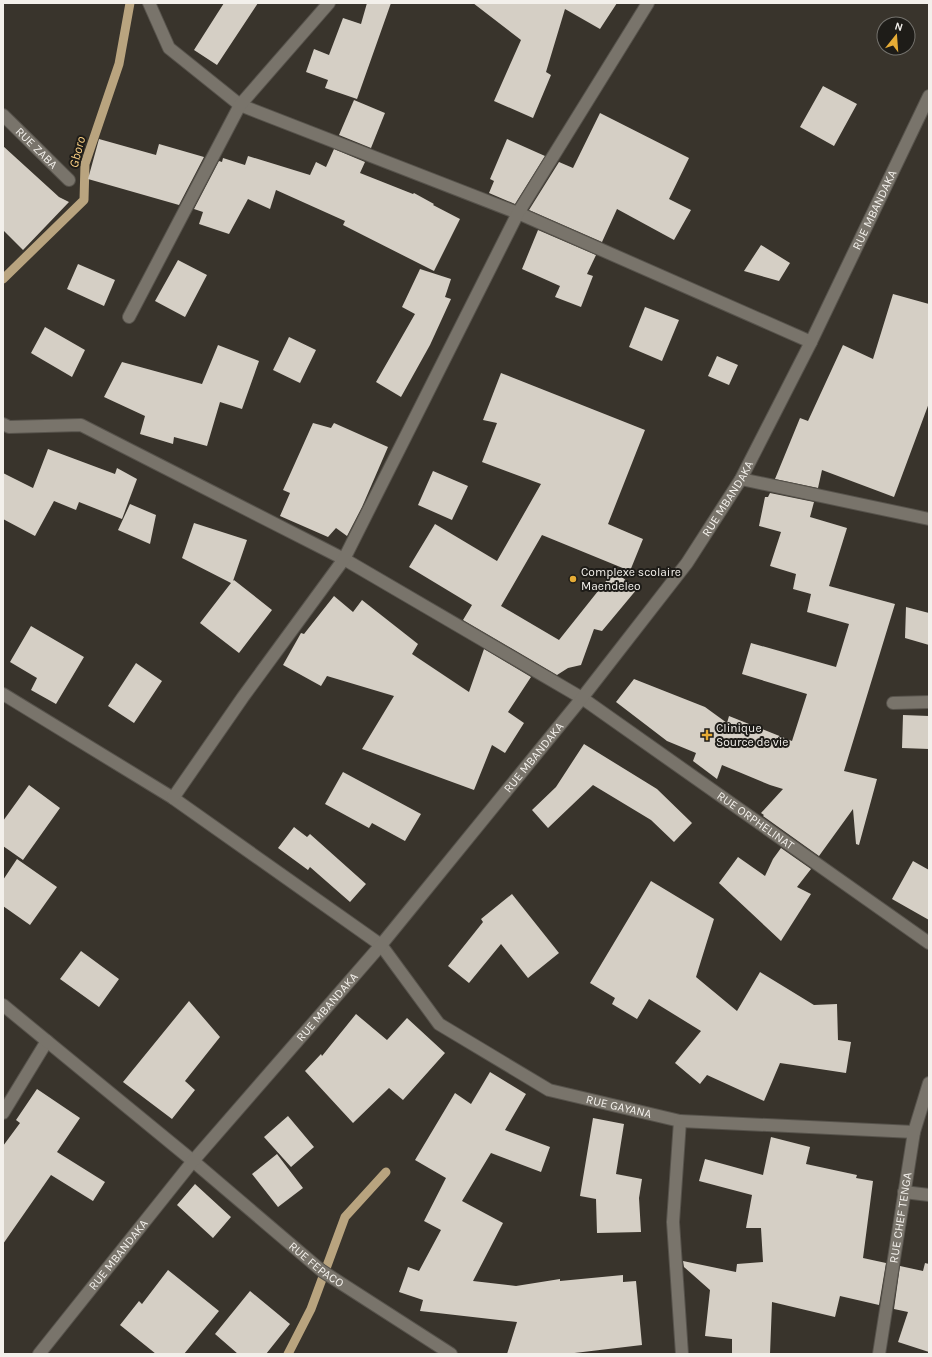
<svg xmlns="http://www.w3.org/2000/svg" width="932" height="1357" viewBox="0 0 932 1357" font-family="Karla,sans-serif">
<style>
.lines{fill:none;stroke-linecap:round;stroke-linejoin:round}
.stream{stroke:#b9a47f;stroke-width:9}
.building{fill:#d5cfc5}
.lane-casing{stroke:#57534c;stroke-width:14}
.street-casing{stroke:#57534c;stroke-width:14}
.secondary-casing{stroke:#57534c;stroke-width:14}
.lane{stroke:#79746b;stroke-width:12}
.street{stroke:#79746b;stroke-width:12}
.secondary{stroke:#79746b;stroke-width:12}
.poi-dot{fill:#e6ac36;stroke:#1e1c18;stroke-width:1.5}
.labels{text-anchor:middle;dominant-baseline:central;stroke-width:4;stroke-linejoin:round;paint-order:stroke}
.street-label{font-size:12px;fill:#f3f0eb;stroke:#1e1c18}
.poi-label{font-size:12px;fill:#f3f0eb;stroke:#1e1c18;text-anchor:start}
.water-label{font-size:13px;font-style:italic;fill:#facf83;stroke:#1e1c18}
</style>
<rect width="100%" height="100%" fill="#39342c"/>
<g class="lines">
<path class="stream" d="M 3,279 L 84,200 L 85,164 L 119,64 L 130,3
M 288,1354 L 311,1309 L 345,1217 L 386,1172"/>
</g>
<path class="building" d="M 224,3 L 258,3 L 217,65 L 194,50 Z
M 367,3 L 391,3 L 357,99 L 325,88 L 328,80 L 306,72 L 314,49 L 329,55 L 343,18 L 361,24 Z
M 473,3 L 617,3 L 600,29 L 565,9 L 546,72 L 551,75 L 533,118 L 494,101 L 521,40 Z
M 823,86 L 857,104 L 834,146 L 800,127 Z
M 354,100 L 385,113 L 371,148 L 339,135 Z
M 600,113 L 689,158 L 669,199 L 691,210 L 674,240 L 617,209 L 602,242 L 529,210 L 559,162 L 573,168 Z
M 99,139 L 156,155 L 159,144 L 204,157 L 179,205 L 88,179 Z
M 507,139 L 545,156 L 515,204 L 489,193 L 494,181 L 490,179 Z
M 3,146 L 59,197 L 69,202 L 23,250 L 3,230 Z
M 334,149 L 365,162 L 360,173 L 413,194 L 414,193 L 434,204 L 433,205 L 460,219 L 434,271 L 343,225 L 345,221 L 276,190 L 270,209 L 248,199 L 229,234 L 199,224 L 203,212 L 194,209 L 219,161 L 222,162 L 223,158 L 245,165 L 248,156 L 310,175 L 316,162 L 326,167 Z
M 538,230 L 596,255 L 587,274 L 593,276 L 581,307 L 555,297 L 560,286 L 522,269 Z
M 761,245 L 790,263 L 779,281 L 744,271 Z
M 178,260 L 207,275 L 185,317 L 155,301 Z
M 78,264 L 115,280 L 104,306 L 67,289 Z
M 420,269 L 451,279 L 445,297 L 451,299 L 430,345 L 401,397 L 376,382 L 415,314 L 402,307 Z
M 893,294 L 929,304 L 929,403 L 894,497 L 822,470 L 818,488 L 775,479 L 800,418 L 808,421 L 843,345 L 873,359 Z
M 645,307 L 679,320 L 662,361 L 629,347 Z
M 45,327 L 85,350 L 72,377 L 31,353 Z
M 289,337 L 316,350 L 300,383 L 273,370 Z
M 218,345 L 259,361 L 242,409 L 220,402 L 207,446 L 174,437 L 173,444 L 140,434 L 145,416 L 104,397 L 122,362 L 202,384 Z
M 717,356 L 738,365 L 729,385 L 708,376 Z
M 501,373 L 645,430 L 608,524 L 643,539 L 630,571 L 542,535 L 501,606 L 559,640 L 614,571 L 637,589 L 602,631 L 594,629 L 581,665 L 568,668 L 557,675 L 463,620 L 472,605 L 409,567 L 435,524 L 497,561 L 541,484 L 482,462 L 497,423 L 483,420 Z
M 313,423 L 331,428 L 334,423 L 388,447 L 362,507 L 347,536 L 336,528 L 328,537 L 280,516 L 290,493 L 283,490 Z
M 48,449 L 115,474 L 117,468 L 137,479 L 122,519 L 79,502 L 76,510 L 54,501 L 35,536 L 3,519 L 3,473 L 33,488 Z
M 433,471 L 468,486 L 452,520 L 418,505 Z
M 770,493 L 814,502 L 810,517 L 847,528 L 829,586 L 895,604 L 844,771 L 877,779 L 859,845 L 856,844 L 853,809 L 819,856 L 763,816 L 764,815 L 761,813 L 783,789 L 770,785 L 722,765 L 717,779 L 693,761 L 696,753 L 667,741 L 616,702 L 634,679 L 705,707 L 727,723 L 729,716 L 792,741 L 807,694 L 742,674 L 751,643 L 836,667 L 849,624 L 807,612 L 811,594 L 793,589 L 796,574 L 770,566 L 781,532 L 759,526 L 765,497 L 768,497 Z
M 130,504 L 156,515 L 150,544 L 118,530 Z
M 194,523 L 247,540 L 233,581 L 234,580 L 272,610 L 239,653 L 200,623 L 231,583 L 182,558 Z
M 334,596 L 353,612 L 362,600 L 418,644 L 412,654 L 469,692 L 484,649 L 531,677 L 508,712 L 524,723 L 505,753 L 492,745 L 474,790 L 362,749 L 394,696 L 327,676 L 321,686 L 283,665 L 301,633 L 304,634 Z
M 906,607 L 929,613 L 929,645 L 905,638 Z
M 31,626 L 84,657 L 56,704 L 31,690 L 37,678 L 10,662 Z
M 136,663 L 162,681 L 134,723 L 108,706 Z
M 903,715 L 929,716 L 929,749 L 902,748 Z
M 584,744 L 657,789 L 692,823 L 674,842 L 651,820 L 593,785 L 548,828 L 532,810 L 556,787 Z
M 343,772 L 421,814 L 405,841 L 372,823 L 369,828 L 325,804 Z
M 29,785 L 60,808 L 23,860 L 3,846 L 3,821 Z
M 294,827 L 307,837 L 310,834 L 366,884 L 350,902 L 310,867 L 308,870 L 278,848 Z
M 781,848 L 811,869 L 797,887 L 811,894 L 781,941 L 719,883 L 738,857 L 765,876 L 773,859 Z
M 17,859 L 57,887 L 30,925 L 3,906 L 3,880 Z
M 913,861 L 929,870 L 929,920 L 892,899 Z
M 651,881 L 714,919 L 696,977 L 737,1011 L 760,972 L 814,1005 L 837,1004 L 838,1040 L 851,1042 L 846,1073 L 780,1063 L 764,1101 L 707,1075 L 700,1084 L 675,1063 L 701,1031 L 649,999 L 637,1019 L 612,1004 L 615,998 L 590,983 Z
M 512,894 L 559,953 L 528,978 L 501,944 L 469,983 L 448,966 L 483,922 L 481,919 Z
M 81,951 L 119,979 L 99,1007 L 60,979 Z
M 189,1001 L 220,1037 L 185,1081 L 195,1090 L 172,1119 L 123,1082 Z
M 356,1014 L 387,1040 L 407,1018 L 445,1053 L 403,1100 L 389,1088 L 353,1123 L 305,1071 L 321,1054 L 322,1056 Z
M 490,1072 L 526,1094 L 505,1130 L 550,1147 L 541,1172 L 491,1153 L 462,1201 L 503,1223 L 473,1281 L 516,1286 L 560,1279 L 560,1281 L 623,1275 L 623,1282 L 636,1281 L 642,1345 L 566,1354 L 507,1354 L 517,1322 L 420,1311 L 423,1300 L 399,1292 L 408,1267 L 419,1271 L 441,1230 L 424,1221 L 446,1178 L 415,1160 L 455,1093 L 471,1104 Z
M 37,1089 L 80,1118 L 57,1152 L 105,1182 L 93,1201 L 51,1175 L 3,1244 L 3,1146 L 20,1123 L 16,1120 Z
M 288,1116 L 314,1147 L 291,1167 L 264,1137 Z
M 593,1118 L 624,1124 L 616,1174 L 642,1179 L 639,1198 L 641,1232 L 597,1233 L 596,1199 L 580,1196 Z
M 771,1137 L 810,1147 L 806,1164 L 857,1175 L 856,1178 L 873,1181 L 863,1258 L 886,1263 L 879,1305 L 840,1296 L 835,1317 L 772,1302 L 770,1354 L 732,1354 L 732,1339 L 705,1336 L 710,1290 L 684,1267 L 683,1261 L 736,1272 L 737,1264 L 763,1262 L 761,1228 L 746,1228 L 752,1195 L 699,1181 L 705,1159 L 763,1175 Z
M 277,1154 L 303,1188 L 278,1207 L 252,1174 Z
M 195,1184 L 231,1217 L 213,1238 L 177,1205 Z
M 925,1263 L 929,1264 L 929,1352 L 898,1342 L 908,1312 L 894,1309 L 900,1266 L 923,1271 Z
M 168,1270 L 219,1311 L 184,1354 L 156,1354 L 120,1325 L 139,1301 L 142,1304 Z
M 250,1291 L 290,1324 L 266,1354 L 238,1354 L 215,1334 Z"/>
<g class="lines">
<g class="lane-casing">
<path id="lane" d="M 893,703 L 929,702
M 3,1113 L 47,1041
M 904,1192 L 929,1195"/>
</g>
<g class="street-casing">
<g id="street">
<path d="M 149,3 L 169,48 L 240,105 L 518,213 L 811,342"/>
<path id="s1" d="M 3,115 L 69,180"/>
<path d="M 129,317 L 240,105 L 329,3"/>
<path id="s2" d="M 3,424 L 9,427 L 81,425 L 344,559 L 582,698 L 929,943"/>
<path d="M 741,479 L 929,519"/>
<path id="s3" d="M 3,694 L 173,798 L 381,945 L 439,1024 L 549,1090 L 680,1121 L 673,1222 L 682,1354"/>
<path d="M 173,798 L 243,697 L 344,559 L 518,213 L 648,3"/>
<path id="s4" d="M 3,1005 L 193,1161 L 322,1271 L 451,1354"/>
<path d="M 680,1121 L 914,1132"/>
<path id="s5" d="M 879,1354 L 914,1132 L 929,1083"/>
</g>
</g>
<g class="secondary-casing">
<g id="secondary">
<path id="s6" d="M 39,1354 L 193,1161 L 381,945 L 582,698 L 687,563 L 741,479 L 811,342 L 929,96"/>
</g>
</g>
<use href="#lane" class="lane"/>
<use href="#street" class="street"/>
<use href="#secondary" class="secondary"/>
</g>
<g class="poi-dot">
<circle cx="573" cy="579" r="4"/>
<path d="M705 729h4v4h4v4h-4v4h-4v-4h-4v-4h4z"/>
</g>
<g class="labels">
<g class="street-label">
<text stroke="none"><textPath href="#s1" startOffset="47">RUE ZABA</textPath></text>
<text stroke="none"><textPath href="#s6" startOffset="1423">RUE MBANDAKA</textPath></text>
<text stroke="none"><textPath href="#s6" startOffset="1099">RUE MBANDAKA</textPath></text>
<text stroke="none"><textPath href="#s6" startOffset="775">RUE MBANDAKA</textPath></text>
<text stroke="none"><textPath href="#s2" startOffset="862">RUE ORPHELINAT</textPath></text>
<text stroke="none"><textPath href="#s6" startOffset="451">RUE MBANDAKA</textPath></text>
<text stroke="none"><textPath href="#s3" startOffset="752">RUE GAYANA</textPath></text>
<text stroke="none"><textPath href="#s5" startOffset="138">RUE CHEF TENGA</textPath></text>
<text stroke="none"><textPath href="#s6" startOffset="127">RUE MBANDAKA</textPath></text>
<text stroke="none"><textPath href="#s4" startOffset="407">RUE FEPACO</textPath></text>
</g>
<g class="poi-label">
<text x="581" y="572">Complexe scolaire<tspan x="581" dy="14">Maendeleo</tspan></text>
<text x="716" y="728">Clinique<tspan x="716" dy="14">Source de vie</tspan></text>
</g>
<g class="water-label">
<text transform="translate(77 152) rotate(-76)">Gboro</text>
</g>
</g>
<rect width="932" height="1357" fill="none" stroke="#f3f0eb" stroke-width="8"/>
<g transform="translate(896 36) rotate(17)"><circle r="19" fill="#1e1c18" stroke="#73716c"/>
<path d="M0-3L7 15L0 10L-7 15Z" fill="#e6ac36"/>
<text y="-6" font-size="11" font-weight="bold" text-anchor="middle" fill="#f3f0eb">N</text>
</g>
</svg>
